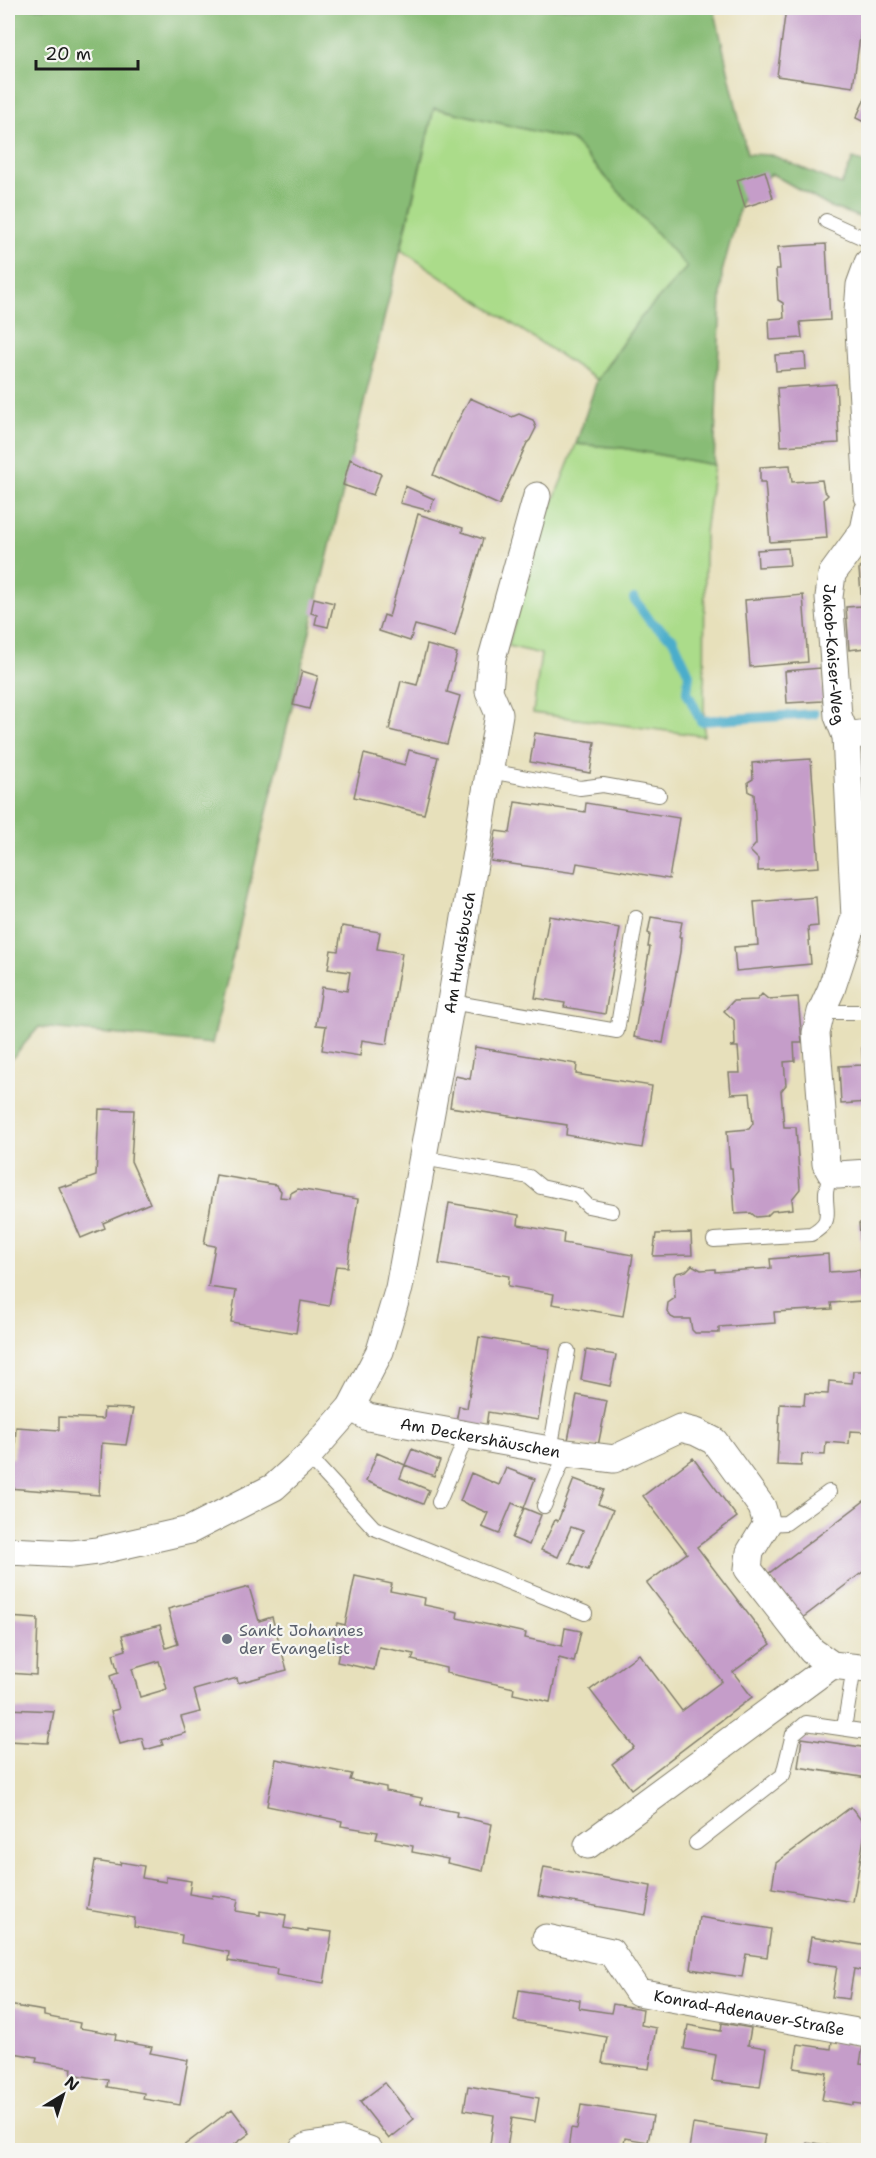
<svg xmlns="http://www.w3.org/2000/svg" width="876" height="2158" viewBox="0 0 876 2158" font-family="'Shantell Sans',sans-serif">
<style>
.green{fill:#abdc8a;stroke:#647c53;stroke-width:1.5}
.forest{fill:#88bc76;stroke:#526c49;stroke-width:1.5}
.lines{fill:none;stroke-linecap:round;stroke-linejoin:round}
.stream{stroke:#4cadcb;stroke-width:10}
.building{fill:#c59dc9;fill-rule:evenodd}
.lane-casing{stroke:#827e6c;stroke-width:16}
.street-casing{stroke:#827e6c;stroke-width:29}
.lane{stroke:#fff;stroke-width:14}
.street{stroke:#fff;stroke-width:27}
.worship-dot{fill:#6b7280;stroke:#f6f6f2;stroke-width:2}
.labels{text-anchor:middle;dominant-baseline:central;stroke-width:4.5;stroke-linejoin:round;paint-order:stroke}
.street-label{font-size:16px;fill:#1c1c1c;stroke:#f6f6f2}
.worship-label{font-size:16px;fill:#5b616d;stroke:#f6f6f2;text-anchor:start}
</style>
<rect width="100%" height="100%" fill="#f6f6f2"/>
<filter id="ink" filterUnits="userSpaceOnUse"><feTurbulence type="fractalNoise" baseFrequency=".0167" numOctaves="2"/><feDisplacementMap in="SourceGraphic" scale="12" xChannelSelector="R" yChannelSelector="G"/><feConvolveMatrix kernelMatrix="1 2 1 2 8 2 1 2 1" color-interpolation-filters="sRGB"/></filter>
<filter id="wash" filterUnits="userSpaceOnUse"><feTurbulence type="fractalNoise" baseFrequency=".008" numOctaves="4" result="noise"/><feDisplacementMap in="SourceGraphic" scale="24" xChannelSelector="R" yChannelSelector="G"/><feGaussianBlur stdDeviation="1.35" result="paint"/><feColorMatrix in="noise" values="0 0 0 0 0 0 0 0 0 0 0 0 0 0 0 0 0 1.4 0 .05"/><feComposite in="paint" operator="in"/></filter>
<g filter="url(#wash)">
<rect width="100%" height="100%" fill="#e7e0bb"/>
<path class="green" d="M 434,108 L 572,140 L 688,267 L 637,322 L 597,380 L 401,250 Z
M 576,444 L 623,448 L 714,465 L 705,533 L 704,736 L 533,713 L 541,654 L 508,646 L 540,534 Z"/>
<path class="forest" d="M 8,8 L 714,8 L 747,154 L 772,155 L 841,185 L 853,159 L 868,164 L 868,220 L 830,207 L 772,174 L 744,192 L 722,272 L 714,465 L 623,448 L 576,444 L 597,380 L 637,322 L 687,267 L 572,140 L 434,108 L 212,1044 L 39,1027 L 8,1063 Z"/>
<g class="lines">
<path class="stream" d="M 634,599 L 650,621 L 673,639 L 689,674 L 687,692 L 701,721 L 814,714"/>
</g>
<g id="blocks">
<path class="building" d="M 786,8 L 864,8 L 853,87 L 777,76 Z
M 868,92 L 868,124 L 856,118 Z
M 765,171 L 773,198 L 745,207 L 737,180 Z
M 826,244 L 830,320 L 800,322 L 802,338 L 770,340 L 769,319 L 784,318 L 783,303 L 778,300 L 776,269 L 780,269 L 778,247 Z
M 805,353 L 806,369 L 776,371 L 775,355 Z
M 836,384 L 839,443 L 781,446 L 777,388 Z
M 470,398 L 512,417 L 519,414 L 533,420 L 536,428 L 530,440 L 527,443 L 499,505 L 433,475 L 453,430 Z
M 350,459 L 381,474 L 373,495 L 343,485 Z
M 790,465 L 792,482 L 822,480 L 824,491 L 828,495 L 824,499 L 827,538 L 770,542 L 765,482 L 760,482 L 760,467 Z
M 405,486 L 434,499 L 430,511 L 400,503 Z
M 418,514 L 463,528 L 462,532 L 483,539 L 455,636 L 415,625 L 410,641 L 379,631 L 384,615 L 389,617 Z
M 788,548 L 790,565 L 758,567 L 757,550 Z
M 865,565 L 868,565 L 868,621 L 863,622 L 865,648 L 849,650 L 846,607 L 862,606 L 859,569 Z
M 803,595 L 808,662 L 750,667 L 745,600 Z
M 314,598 L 334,603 L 328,627 L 315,624 L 317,615 L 311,613 Z
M 427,645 L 457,653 L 447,692 L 460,696 L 447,744 L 389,730 L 401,681 L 417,685 Z
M 821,668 L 823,701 L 787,703 L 785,671 Z
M 302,671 L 318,676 L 309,709 L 293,705 Z
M 535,733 L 595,742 L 590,773 L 530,762 Z
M 409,750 L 438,757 L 424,814 L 354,797 L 364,754 L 405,765 Z
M 811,759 L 819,867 L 758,871 L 758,859 L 750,851 L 756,844 L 754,794 L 749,792 L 748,782 L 753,779 L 752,763 Z
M 515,802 L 585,812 L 586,803 L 679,818 L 669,879 L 577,863 L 575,873 L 491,861 L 496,831 L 510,833 Z
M 816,897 L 818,926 L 808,927 L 811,964 L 736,971 L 734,947 L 758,945 L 754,902 Z
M 549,916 L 620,928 L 605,1014 L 564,1007 L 565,1003 L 535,998 Z
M 651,917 L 682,922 L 679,937 L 681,937 L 680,952 L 663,1043 L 634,1037 L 650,947 L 648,947 L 650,934 L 648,933 Z
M 342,926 L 380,932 L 377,949 L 402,953 L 387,1044 L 362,1040 L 360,1056 L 322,1050 L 326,1026 L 316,1025 L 322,987 L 347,991 L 350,972 L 328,969 L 331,950 L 338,951 Z
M 762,994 L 768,999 L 798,997 L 802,1043 L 794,1043 L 795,1061 L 784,1062 L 786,1085 L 781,1091 L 784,1127 L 796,1127 L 800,1189 L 792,1199 L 793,1209 L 772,1211 L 767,1216 L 756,1217 L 751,1213 L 735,1214 L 732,1168 L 730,1168 L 727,1131 L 749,1129 L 753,1123 L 750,1093 L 731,1094 L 729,1073 L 740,1073 L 738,1047 L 731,1047 L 735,1045 L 734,1020 L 724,1011 L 733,1001 L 757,1000 Z
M 868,1041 L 868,1102 L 841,1104 L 839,1066 L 863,1065 L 862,1048 Z
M 475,1047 L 577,1064 L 576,1074 L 652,1086 L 642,1148 L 566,1135 L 567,1125 L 450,1107 L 455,1076 L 470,1079 Z
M 99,1109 L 134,1110 L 131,1161 L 150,1203 L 103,1223 L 105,1228 L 81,1238 L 59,1187 L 65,1185 L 66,1187 L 96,1176 Z
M 216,1175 L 276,1185 L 281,1191 L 280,1197 L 290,1198 L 291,1193 L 298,1189 L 358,1199 L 347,1267 L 336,1266 L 329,1306 L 301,1301 L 296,1333 L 231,1322 L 236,1291 L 208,1287 L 215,1246 L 204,1244 Z
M 449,1203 L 519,1215 L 518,1225 L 564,1233 L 563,1243 L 633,1255 L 623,1316 L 552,1304 L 554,1294 L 508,1286 L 509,1276 L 439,1264 Z
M 859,1223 L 868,1223 L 868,1266 L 863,1266 Z
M 691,1233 L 692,1255 L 653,1256 L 656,1234 Z
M 828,1254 L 829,1272 L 860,1270 L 862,1301 L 831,1303 L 832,1309 L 774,1312 L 775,1323 L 719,1327 L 719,1333 L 695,1333 L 692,1330 L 690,1319 L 675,1319 L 671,1317 L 667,1311 L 668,1303 L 675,1298 L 674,1276 L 676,1273 L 686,1271 L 692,1265 L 701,1270 L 715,1269 L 715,1272 L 771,1268 L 770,1259 Z
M 479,1337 L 550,1349 L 538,1420 L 488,1412 L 486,1427 L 456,1422 L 459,1406 L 467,1408 Z
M 586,1350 L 616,1355 L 610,1386 L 581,1380 Z
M 853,1371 L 868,1371 L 868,1432 L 850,1431 L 849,1444 L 826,1442 L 825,1455 L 802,1454 L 801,1466 L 777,1465 L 780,1404 L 804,1405 L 805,1393 L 828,1394 L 829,1381 L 852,1383 Z
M 577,1395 L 607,1401 L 598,1446 L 568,1440 Z
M 104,1408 L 133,1409 L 126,1445 L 102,1443 L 99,1495 L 8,1488 L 8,1458 L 14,1458 L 16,1427 L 59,1430 L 59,1417 L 103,1419 Z
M 412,1449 L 440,1461 L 434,1476 L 405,1465 Z
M 377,1453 L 405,1465 L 400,1478 L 429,1490 L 423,1504 L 366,1481 Z
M 693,1458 L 737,1517 L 697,1547 L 771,1644 L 733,1672 L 752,1697 L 631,1789 L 612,1764 L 634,1747 L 590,1690 L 639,1654 L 682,1711 L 722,1681 L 647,1583 L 687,1553 L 643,1496 Z
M 506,1468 L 535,1479 L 524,1508 L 541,1515 L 529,1545 L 512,1538 L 524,1508 L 512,1503 L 499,1534 L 482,1527 L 488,1513 L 460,1501 L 471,1473 L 499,1485 Z
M 574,1479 L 604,1490 L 598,1504 L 613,1510 L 588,1570 L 570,1563 L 583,1531 L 571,1527 L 558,1557 L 541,1550 L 555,1520 L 558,1521 Z
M 868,1498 L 868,1568 L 801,1619 L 768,1574 Z
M 355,1576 L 392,1584 L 390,1591 L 425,1598 L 424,1605 L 458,1612 L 457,1618 L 526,1633 L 525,1638 L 562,1646 L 565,1628 L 581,1631 L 574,1662 L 559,1658 L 550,1702 L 513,1694 L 514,1688 L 446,1673 L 446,1668 L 412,1660 L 414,1654 L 379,1647 L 374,1670 L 337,1662 L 339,1652 L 331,1651 L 337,1623 L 345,1625 Z
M 249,1587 L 259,1621 L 272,1617 L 287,1670 L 238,1683 L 237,1678 L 194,1690 L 200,1712 L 181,1717 L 186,1733 L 161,1740 L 163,1745 L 145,1750 L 142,1738 L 120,1744 L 111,1711 L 119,1709 L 110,1676 L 118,1673 L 113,1654 L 126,1650 L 122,1635 L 160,1625 L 166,1648 L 178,1644 L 168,1609 ZM 159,1661 L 167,1689 L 140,1697 L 132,1669 Z
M 8,1617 L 38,1619 L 36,1675 L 8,1673 Z
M 8,1709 L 54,1711 L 48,1743 L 8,1741 Z
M 802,1738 L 868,1748 L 868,1778 L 798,1767 Z
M 276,1759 L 352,1774 L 350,1780 L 386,1787 L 386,1791 L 422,1798 L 421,1805 L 457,1812 L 456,1816 L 492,1824 L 483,1871 L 447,1863 L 448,1859 L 412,1852 L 413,1846 L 376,1839 L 378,1832 L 341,1826 L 342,1821 L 267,1806 Z
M 851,1807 L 861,1820 L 867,1821 L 853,1902 L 772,1888 L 776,1863 Z
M 95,1861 L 120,1865 L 121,1862 L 144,1866 L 142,1878 L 166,1882 L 166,1877 L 191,1881 L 189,1894 L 212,1898 L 213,1895 L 238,1899 L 236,1911 L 260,1915 L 260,1911 L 286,1915 L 284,1928 L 308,1932 L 308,1929 L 332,1932 L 324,1983 L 276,1975 L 277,1969 L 228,1961 L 229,1952 L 181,1943 L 182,1935 L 134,1927 L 135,1918 L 87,1910 Z
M 544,1867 L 651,1886 L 646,1915 L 538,1896 Z
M 699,1917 L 771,1929 L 767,1957 L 746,1954 L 742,1977 L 691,1969 Z
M 811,1937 L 868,1946 L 868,1972 L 854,1969 L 849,1999 L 832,1997 L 837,1966 L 807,1962 Z
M 519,1990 L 580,2000 L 579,2008 L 611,2013 L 613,2004 L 643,2009 L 641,2025 L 656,2028 L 649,2069 L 602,2063 L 607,2037 L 514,2021 Z
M 8,2005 L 44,2011 L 44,2016 L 80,2023 L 79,2028 L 116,2034 L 115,2040 L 152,2047 L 150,2053 L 188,2060 L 180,2105 L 143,2099 L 144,2093 L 107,2087 L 108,2080 L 71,2074 L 72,2068 L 36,2062 L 37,2057 L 8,2052 Z
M 722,2023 L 751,2028 L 748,2045 L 766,2048 L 760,2087 L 712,2081 L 716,2055 L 684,2049 L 688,2025 L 721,2031 Z
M 832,2041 L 863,2046 L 860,2064 L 868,2065 L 868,2105 L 853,2103 L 853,2105 L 822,2100 L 827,2073 L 794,2068 L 798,2044 L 831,2049 Z
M 385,2083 L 414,2119 L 389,2139 L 360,2102 Z
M 468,2086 L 539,2098 L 535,2122 L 512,2118 L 507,2148 L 490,2145 L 494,2115 L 464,2110 Z
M 581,2105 L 653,2116 L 648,2142 L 625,2138 L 623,2150 L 568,2150 L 571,2128 L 577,2129 Z
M 232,2109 L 250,2133 L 227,2150 L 178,2150 Z
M 693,2124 L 765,2135 L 762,2150 L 689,2149 Z
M 807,2142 L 849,2149 L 849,2150 L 805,2150 Z"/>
</g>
</g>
<g filter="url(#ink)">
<use href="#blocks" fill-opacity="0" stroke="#827e6c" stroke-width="1.5"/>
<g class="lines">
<g class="lane-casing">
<path id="lane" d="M 826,221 L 868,240
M 490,771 L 580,788 L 603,785 L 659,795
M 451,1002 L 617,1031 L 636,918
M 821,1012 L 868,1012
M 423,1158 L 529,1177 L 541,1187 L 577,1195 L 588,1206 L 612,1211
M 714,1240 L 811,1234 C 834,1221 825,1214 826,1192 C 827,1186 829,1179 831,1173
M 550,1450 L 568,1351
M 308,1456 L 374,1528 L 585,1613
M 439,1502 L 467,1435
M 544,1506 L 566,1453
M 767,1524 L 786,1523 L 829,1492
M 844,1728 L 854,1668
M 696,1843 L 783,1775 L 793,1734 L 806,1723 L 868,1732"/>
</g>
<g class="street-casing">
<g id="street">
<path d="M 868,263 L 860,285 L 858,311 L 868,496"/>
<path id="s1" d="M 868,511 L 864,530 L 832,574 L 829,597 L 838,716 L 846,736 L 868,733"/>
<path d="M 846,736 L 855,917 L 831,990 L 821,1012 L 816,1033 L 826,1164 L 831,1173 L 838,1175 L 868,1173"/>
<path id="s2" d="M 351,1407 L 368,1417 L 566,1453 L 614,1459 L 680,1428 L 696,1432 L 714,1441 L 762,1507 L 767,1524 L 750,1552 L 748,1569 L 812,1651 L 832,1665 L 868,1669"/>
<path id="s3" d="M 8,1551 L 73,1554 L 97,1551 L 190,1530 L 274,1487 L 308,1456 L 351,1407 L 380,1351 L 399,1288 L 451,1002 L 499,714 L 489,691 L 492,658 L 537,496"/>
<path d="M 588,1845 L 832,1665"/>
<path id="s4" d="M 546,1938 L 611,1952 L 638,1992 L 868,2034"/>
<path d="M 302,2150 L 309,2146 L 343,2141 L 369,2150"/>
</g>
</g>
<use href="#lane" class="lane"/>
<use href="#street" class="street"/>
</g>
</g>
<circle class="worship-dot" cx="227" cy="1639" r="6"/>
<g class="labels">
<g class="street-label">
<text stroke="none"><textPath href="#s1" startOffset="154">Jakob-Kaiser-Weg</textPath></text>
<text stroke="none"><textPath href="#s3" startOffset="860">Am Hundsbusch</textPath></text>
<text stroke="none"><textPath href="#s2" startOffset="134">Am Deckershäuschen</textPath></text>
<text stroke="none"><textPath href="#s4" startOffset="228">Konrad-Adenauer-Straße</textPath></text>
</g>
<g class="worship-label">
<text x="239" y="1630">Sankt Johannes<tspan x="239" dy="18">der Evangelist</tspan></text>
</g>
</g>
<rect width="876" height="2158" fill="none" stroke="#f6f6f2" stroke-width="30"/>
<g transform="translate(63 2095) rotate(38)" stroke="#f6f6f2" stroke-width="4.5" paint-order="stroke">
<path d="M0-4.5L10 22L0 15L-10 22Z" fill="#1c1c1c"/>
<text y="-9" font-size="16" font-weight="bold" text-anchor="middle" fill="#1c1c1c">N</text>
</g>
<path d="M36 60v9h102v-9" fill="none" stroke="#1c1c1c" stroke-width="3"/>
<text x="45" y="60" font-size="18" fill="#1c1c1c" stroke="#f6f6f2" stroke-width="4.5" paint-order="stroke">20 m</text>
</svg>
